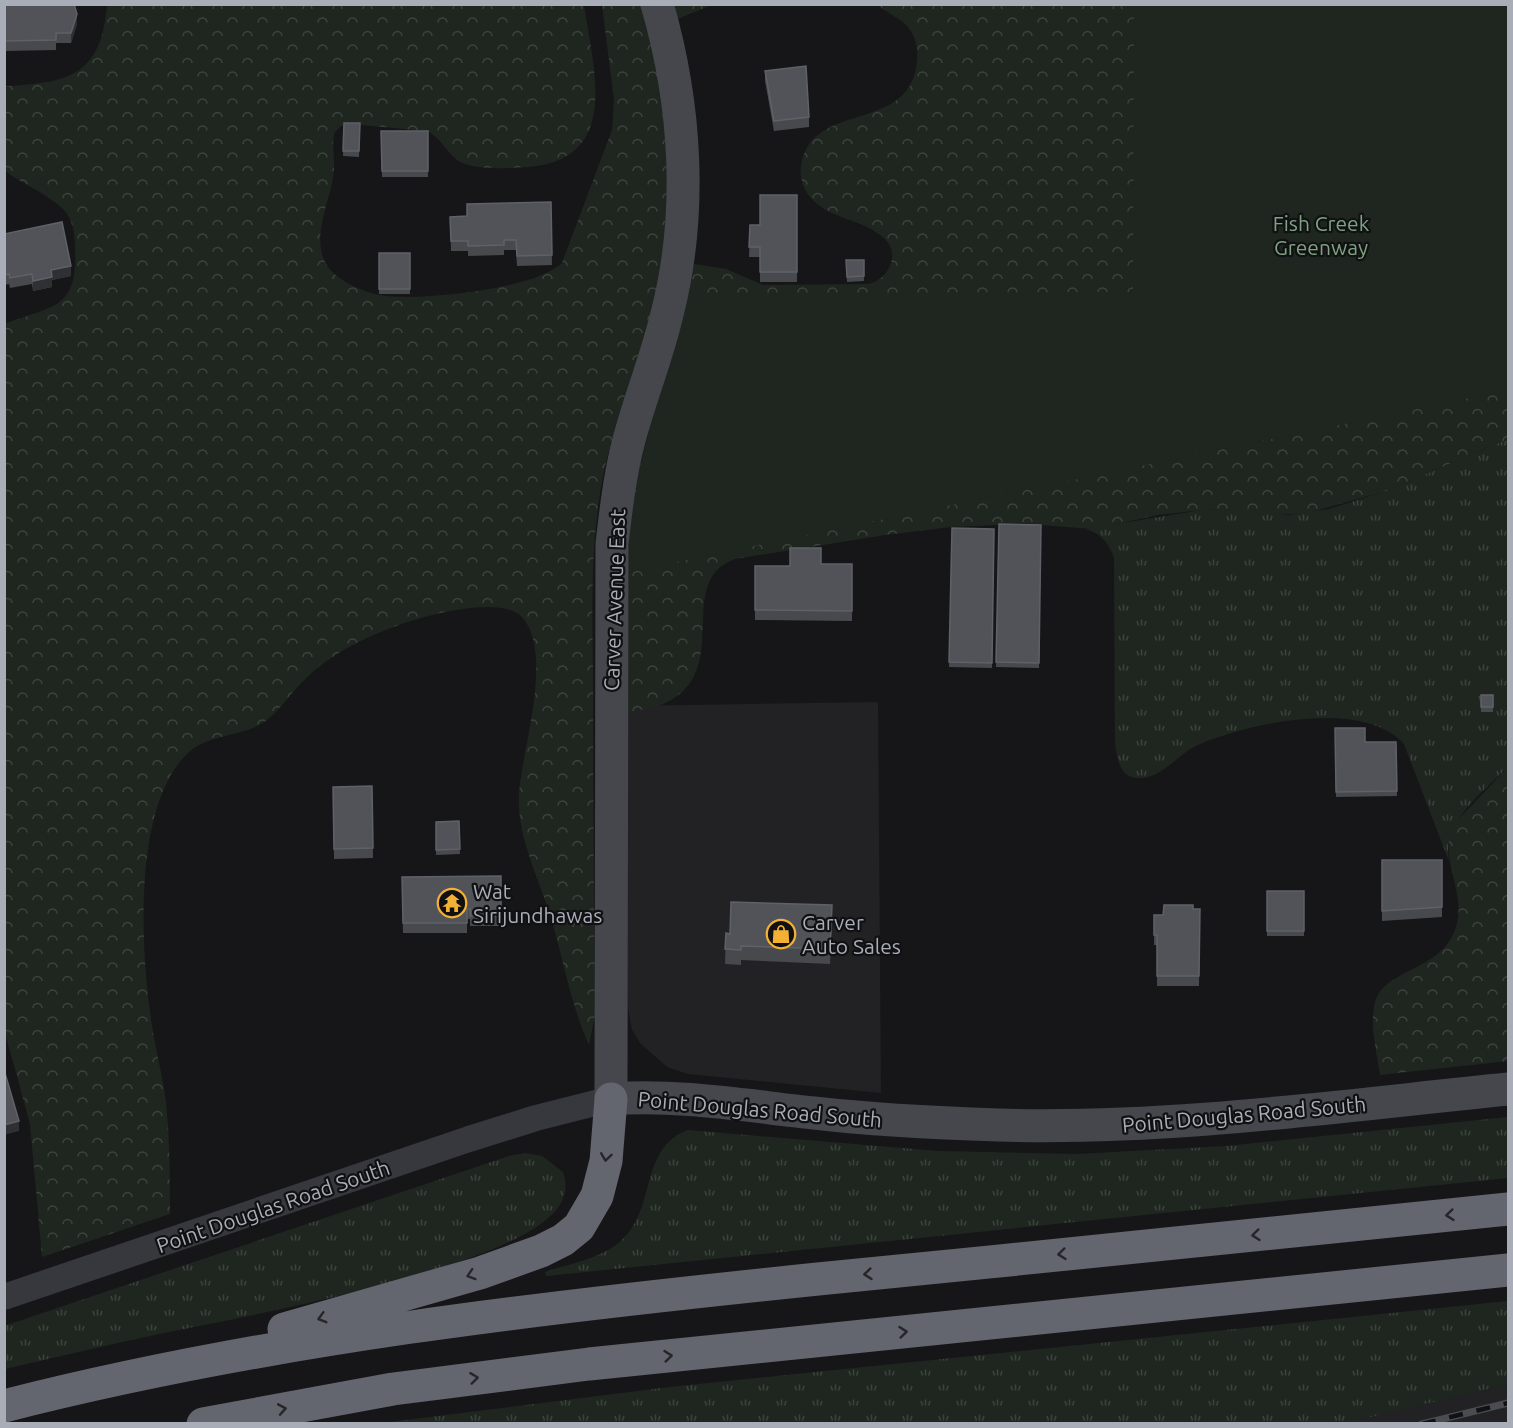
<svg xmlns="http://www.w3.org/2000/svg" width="1513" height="1428" viewBox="0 0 1513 1428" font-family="Ubuntu,sans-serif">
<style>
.built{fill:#222225}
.grass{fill:url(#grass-tufts)}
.forest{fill:url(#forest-crowns)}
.park{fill:#1e261f}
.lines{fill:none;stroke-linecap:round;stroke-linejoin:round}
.street{stroke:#37383d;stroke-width:26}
.secondary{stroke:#45474d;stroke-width:33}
.highway{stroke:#63666e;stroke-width:33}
.rail-casing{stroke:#4a4c52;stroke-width:7}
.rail{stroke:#111113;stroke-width:4.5;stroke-dasharray:14;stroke-linecap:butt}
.wall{fill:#47494d}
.shaded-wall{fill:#2f3033}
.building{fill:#525359;stroke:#5f6168;stroke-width:1.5}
.oneway{stroke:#26262a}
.labels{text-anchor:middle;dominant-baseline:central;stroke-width:4.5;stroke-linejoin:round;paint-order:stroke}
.park-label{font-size:21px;fill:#7fa381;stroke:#111113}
.street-label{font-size:21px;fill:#a8adb8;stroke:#111113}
.poi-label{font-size:21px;fill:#a8adb8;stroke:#111113;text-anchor:start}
</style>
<defs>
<pattern id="grass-tufts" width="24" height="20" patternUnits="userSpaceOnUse" patternTransform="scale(1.5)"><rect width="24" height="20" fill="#1e261f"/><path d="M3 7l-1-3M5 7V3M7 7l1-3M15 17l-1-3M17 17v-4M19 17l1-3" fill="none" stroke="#3c433d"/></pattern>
<pattern id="forest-crowns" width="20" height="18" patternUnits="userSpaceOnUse" patternTransform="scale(1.5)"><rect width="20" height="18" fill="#1e261f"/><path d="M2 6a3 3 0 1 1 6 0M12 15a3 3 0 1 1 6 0" fill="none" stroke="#3c433d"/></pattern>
</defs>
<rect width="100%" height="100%" fill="#161618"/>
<path class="built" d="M 878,702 L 881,1093 L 688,1074 L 667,1067 L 640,1043 L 632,1030 L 628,1008 L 627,706 Z
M 1508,1384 L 1508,1423 L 1342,1423 Z"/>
<path class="grass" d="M 1508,439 L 1508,767 C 1484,791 1438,825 1450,864 L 1404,744 C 1363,698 1250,723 1200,744 C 1179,752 1162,780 1137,778 C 1119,777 1117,757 1115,743 L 1114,558 C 1109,543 1101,533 1085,529 L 1202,510 L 1226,509 L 1289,515 L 1329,509 L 1386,491 Z
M 1508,1117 L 1508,1178 L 546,1276 L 545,1272 C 569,1264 603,1258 622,1240 C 657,1207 639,1148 688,1130 L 938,1151 L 1077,1154 L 1226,1146 Z
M 525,1153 L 542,1156 L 563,1172 C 567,1182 566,1193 561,1203 C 527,1267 240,1317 164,1333 C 111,1344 58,1357 5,1369 L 4,1326 L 509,1156 Z
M 1508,1301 L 1508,1384 L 1342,1424 L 382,1423 L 670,1387 Z"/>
<path class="forest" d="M 107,4 L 584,5 C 593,68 622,159 529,167 C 510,168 483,170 465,164 C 448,158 443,138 427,131 L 350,124 L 341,126 L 335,132 C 331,143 335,156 334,168 C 333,198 308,238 328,267 C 337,280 365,293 380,295 C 417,302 536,289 562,263 L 612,130 L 614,100 L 602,5 L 641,5 C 674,112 677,236 642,344 C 624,402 603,455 597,517 C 590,574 593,633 593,691 C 593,799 594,907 595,1015 L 589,1045 C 571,1005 564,963 552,921 C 540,880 517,839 519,795 C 521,751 555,654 522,617 C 501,594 422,616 396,626 C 365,637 331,654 307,677 C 292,691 282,708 267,720 C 241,739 207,732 185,756 C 132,811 141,955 152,1026 C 156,1052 163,1077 166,1103 C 170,1140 170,1177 170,1214 L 42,1257 L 30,1124 L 4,1029 L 4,324 C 54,305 78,310 75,247 C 75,234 73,219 63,209 C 46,193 23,184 5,171 L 5,86 C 68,83 102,76 107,4 Z
M 672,4 L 712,5 L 677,19 Z
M 878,5 L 1508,5 L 1508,439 L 1386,491 L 1308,513 L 1272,515 L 1226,509 L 1202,510 L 1158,515 L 1093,529 L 1027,524 L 951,527 L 885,535 L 735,559 C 672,581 736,673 663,704 C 652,709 639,710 627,712 C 628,643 622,571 633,503 C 646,422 678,345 694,264 L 726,269 L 763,285 L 868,284 C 888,280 901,255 885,239 C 865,220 836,220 816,203 C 805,194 799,180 801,166 C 811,99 911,135 917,61 C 918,51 916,37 910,30 C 902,18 888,14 878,5 Z
M 1508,767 L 1508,1061 L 1380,1075 C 1377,1052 1369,1025 1375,1002 C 1386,967 1442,972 1456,927 C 1467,891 1438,859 1453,825 Z"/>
<path class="park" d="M 1134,5 L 1508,5 L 1508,390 L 628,572 C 630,476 662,385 688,294 L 1133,292 Z"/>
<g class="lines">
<path class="street" d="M 4,1297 L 469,1139 L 536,1118 L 611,1099"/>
<path class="secondary" d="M 657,4 C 686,104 693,213 667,314 C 657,357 640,398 629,440 C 620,474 616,509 612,544 L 611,1099 C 679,1094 747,1106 814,1113 C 875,1120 937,1123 999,1125 C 1169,1130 1339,1106 1508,1089"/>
<path class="highway" d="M 284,1329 L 480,1273 L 541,1251 L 563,1240 L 579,1227 L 597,1196 L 606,1161 L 611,1099
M 4,1406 C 270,1338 545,1307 818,1279 C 1048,1256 1278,1234 1508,1209
M 203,1424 L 393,1389 L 589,1364 L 1508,1270"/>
<g class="rail-casing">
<path id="rail" d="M 1422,1424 L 1508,1403"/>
</g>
<use href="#rail" class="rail"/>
</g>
<path class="wall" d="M 4,4 L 77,24 L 71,43 L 56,43 L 56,50 L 4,51 Z
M 765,71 L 809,117 L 809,127 L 774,131 L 765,81 Z
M 344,123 L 360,123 L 359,157 L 343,156 Z
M 381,131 L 428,131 L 428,177 L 382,177 Z
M 797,195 L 797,282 L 760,282 L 760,257 L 749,257 L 750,225 L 760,225 Z
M 551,202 L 552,265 L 517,266 L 516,250 L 504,250 L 504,255 L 468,256 L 468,251 L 451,251 L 450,217 L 467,216 Z
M 4,234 L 71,276 L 52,280 L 52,287 L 33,291 L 32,284 L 10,288 L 9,284 L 4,285 Z
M 379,253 L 410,253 L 410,294 L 379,294 Z
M 846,260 L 864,260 L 864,281 L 847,282 Z
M 999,524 L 1041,525 L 1039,668 L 996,667 Z
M 952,528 L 994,529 L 992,668 L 949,667 Z
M 821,564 L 852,564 L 852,621 L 755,620 L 755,566 L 790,566 Z
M 1481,695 L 1493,707 L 1493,712 L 1481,712 Z
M 1335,728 L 1365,742 L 1396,742 L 1397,796 L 1336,797 Z
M 372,786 L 373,858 L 334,859 L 333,787 Z
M 459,821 L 460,854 L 436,855 L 436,822 Z
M 1382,860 L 1442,860 L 1442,917 L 1382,921 Z
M 501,876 L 501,926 L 470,926 L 470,919 L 467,919 L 467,933 L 403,933 L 402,877 Z
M 1267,891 L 1304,891 L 1304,936 L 1267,936 Z
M 1193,909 L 1200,909 L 1199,986 L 1157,986 L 1157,945 L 1154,945 L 1154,915 L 1163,915 Z
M 832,920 L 830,964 L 741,960 L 741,965 L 725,964 L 726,933 L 730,934 Z"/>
<path class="shaded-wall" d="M 77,14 L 77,24 L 71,43 L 71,33 Z
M 71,266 L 71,276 L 52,280 L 52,287 L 33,291 L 33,281 L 51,270 Z
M 19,1121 L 19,1131 L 4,1135 L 4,1125 Z"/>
<path class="building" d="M 4,4 L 74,4 L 77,14 L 71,33 L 56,33 L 56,40 L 4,41 Z
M 806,66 L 809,117 L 774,121 L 765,71 Z
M 344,123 L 360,123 L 359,151 L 343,151 Z
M 381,131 L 428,131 L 428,171 L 382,171 Z
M 760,195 L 797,195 L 797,272 L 760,272 L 760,247 L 749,247 L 750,225 L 760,225 Z
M 551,202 L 552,255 L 517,256 L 516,240 L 504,240 L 504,245 L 468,246 L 468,241 L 451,241 L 450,217 L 467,216 L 467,204 Z
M 62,222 L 71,266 L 51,270 L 52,277 L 33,281 L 32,274 L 10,278 L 9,274 L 4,275 L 4,234 Z
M 379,253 L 410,253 L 410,289 L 379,289 Z
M 846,260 L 864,260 L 864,276 L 847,277 Z
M 999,524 L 1041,525 L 1039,663 L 996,662 Z
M 952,528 L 994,529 L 992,663 L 949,662 Z
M 790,548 L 821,548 L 821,564 L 852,564 L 852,611 L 755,610 L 755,566 L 790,566 Z
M 1481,695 L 1493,695 L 1493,707 L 1481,707 Z
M 1335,728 L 1365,728 L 1365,742 L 1396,742 L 1397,791 L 1336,792 Z
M 372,786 L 373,848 L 334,849 L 333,787 Z
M 459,821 L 460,849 L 436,850 L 436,822 Z
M 1382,860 L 1442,860 L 1442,907 L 1382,911 Z
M 501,876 L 501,916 L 470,916 L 470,909 L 467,909 L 467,923 L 403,923 L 402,877 Z
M 1267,891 L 1304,891 L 1304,931 L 1267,931 Z
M 731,902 L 832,905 L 830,949 L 741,946 L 741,950 L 725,949 L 726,933 L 730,934 Z
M 1164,905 L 1193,905 L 1193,909 L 1200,909 L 1199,976 L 1157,976 L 1157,935 L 1154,935 L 1154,915 L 1163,915 Z
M 5,1073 L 19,1121 L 4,1125 L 4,1074 Z"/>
<defs><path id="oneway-chevron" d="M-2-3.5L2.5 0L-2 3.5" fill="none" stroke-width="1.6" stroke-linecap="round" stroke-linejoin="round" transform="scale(1.5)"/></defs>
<g class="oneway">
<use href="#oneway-chevron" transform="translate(606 1157) rotate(98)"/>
<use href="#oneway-chevron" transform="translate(1450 1215) rotate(174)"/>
<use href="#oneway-chevron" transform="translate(1256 1235) rotate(174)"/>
<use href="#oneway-chevron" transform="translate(1062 1254) rotate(174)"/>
<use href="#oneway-chevron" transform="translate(868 1274) rotate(174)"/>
<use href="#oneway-chevron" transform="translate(471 1275) rotate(162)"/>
<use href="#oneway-chevron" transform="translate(322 1318) rotate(164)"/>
<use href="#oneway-chevron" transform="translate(903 1332) rotate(-6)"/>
<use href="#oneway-chevron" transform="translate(668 1356) rotate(-6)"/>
<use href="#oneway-chevron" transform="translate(474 1378) rotate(-7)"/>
<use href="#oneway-chevron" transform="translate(282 1409) rotate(-10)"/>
</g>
<defs>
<g id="temple-ring" transform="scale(1.5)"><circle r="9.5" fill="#111113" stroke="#f2b134" stroke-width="1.5"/><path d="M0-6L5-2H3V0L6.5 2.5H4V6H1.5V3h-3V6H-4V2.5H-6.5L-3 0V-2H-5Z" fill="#f2b134"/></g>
<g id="shop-ring" transform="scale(1.5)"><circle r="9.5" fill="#111113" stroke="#f2b134" stroke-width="1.5"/><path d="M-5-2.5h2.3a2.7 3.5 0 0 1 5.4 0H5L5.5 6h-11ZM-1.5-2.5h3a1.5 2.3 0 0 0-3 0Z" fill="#f2b134"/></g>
</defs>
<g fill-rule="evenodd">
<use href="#temple-ring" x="452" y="903"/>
<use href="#shop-ring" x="781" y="934"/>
</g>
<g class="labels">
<g class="park-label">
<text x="1321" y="223">Fish Creek<tspan x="1321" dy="24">Greenway</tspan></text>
</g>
<g class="street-label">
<text transform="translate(614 600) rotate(-88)">Carver Avenue East</text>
<text transform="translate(760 1109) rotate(5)">Point Douglas Road South</text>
<text transform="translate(1244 1114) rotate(-5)">Point Douglas Road South</text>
<text transform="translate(273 1206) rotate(-19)">Point Douglas Road South</text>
</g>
<g class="poi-label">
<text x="473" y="891">Wat<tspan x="473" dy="24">Sirijundhawas</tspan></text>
<text x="802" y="922">Carver<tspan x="802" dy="24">Auto Sales</tspan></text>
</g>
</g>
<rect width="1513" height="1428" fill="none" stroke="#a8adb8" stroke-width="12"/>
</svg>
